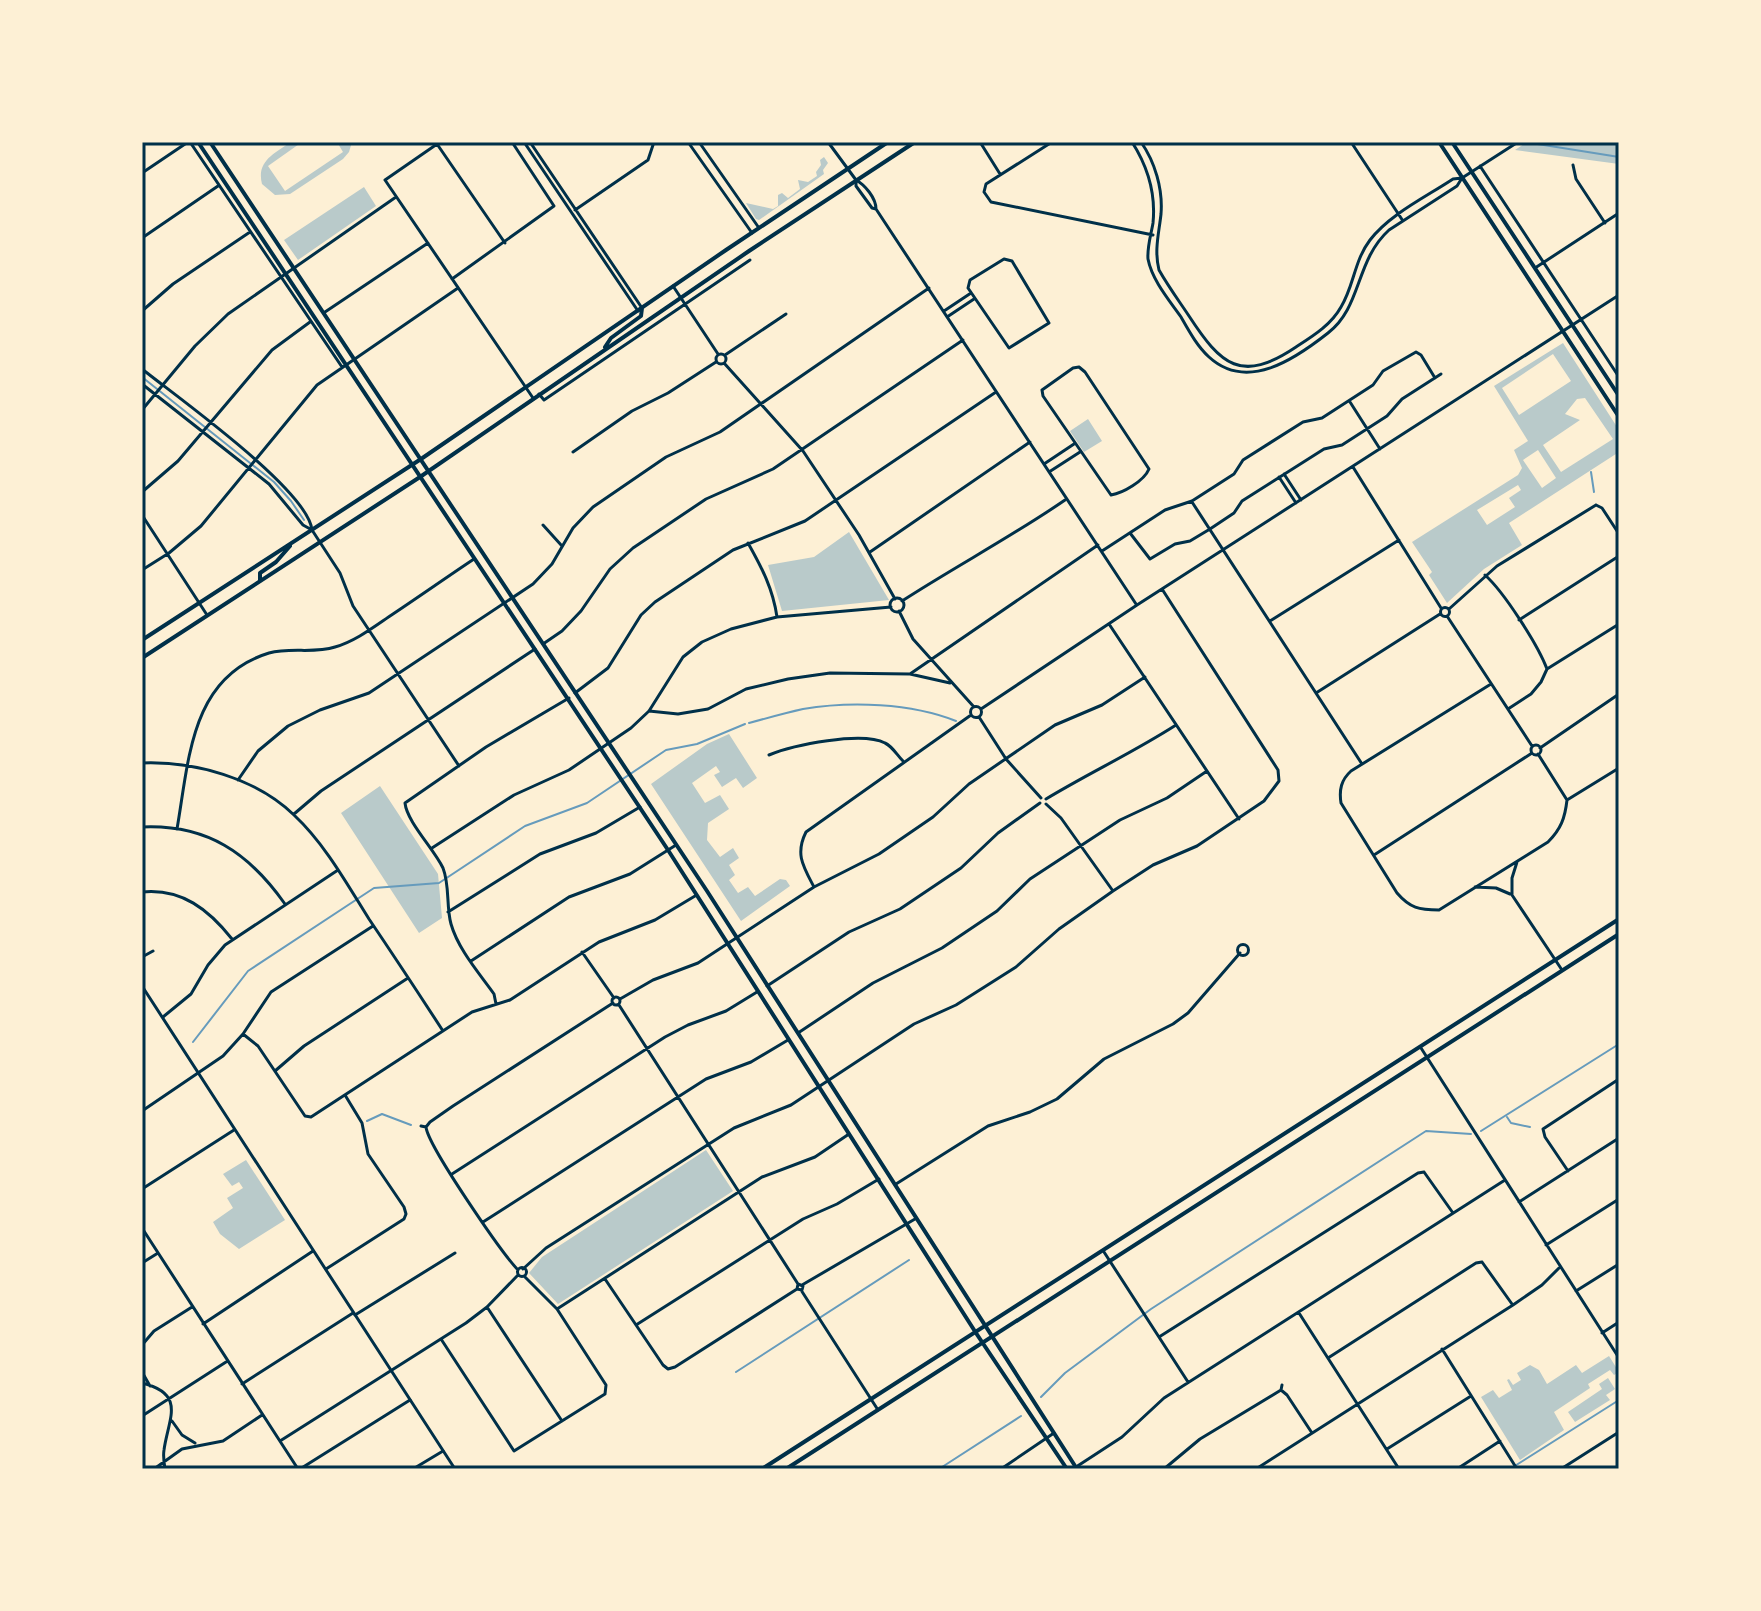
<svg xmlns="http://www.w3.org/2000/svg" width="1761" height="1611" viewBox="0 0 1761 1611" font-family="Commissioner,sans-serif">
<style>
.green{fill:#b9caca;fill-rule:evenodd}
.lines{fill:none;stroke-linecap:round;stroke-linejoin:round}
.stream{stroke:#669bbc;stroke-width:2}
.minor{stroke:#003049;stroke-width:3}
.tertiary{stroke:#003049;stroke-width:3}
.secondary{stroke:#003049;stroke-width:4}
.primary{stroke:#003049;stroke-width:4}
.neatline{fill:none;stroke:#003049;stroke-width:3}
</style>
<rect width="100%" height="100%" fill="#fdf0d5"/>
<path class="green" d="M 291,142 L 302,142 L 268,166 L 285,191 L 343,152 L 337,142 L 352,142 L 349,152 L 343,159 L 290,194 L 275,195 L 262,184 C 256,161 275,153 291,142 Z
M 1527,142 L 1619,142 L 1619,164 L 1515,150 Z
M 824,157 L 828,163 L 823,170 L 824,174 L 759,220 L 756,219 L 746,203 L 773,209 L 778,206 L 778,195 L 782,193 L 788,198 L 800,189 L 798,180 L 808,182 L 817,176 L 816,172 L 821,165 L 820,160 Z
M 364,187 L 376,206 L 298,260 L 284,240 Z
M 1563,343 L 1619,430 L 1619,452 L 1509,523 L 1522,545 L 1484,569 L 1447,603 L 1429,575 L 1432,572 L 1412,542 L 1518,475 L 1522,468 L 1514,450 L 1528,441 L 1494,386 ZM 1553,354 L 1571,381 L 1519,415 L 1502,388 ZM 1585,398 L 1613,439 L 1561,472 L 1543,445 L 1580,420 L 1565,414 L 1577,399 ZM 1538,450 L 1556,478 L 1542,488 L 1523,460 ZM 1518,485 L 1521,490 L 1509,498 L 1515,507 L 1487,525 L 1477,510 Z
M 1088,419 L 1102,441 L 1084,452 L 1070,431 Z
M 849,532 L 889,600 L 782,611 L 768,565 L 814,557 Z
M 729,734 L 757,778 L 743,788 L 736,778 L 722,787 L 714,775 L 720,772 L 716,766 L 692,783 L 705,803 L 720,795 L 729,809 L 708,823 L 707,840 L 720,857 L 733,848 L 739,858 L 729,865 L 735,875 L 729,880 L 738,893 L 748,887 L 755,896 L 780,879 L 786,880 L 790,886 L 741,921 L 651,784 L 707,744 Z
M 380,786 L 438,874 L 442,918 L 419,933 L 341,813 Z
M 706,1150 L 733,1191 L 558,1304 L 529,1273 L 542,1257 Z
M 246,1160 L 285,1220 L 239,1249 L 220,1234 L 213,1222 L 233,1208 L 227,1198 L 243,1188 L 239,1182 L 232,1186 L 223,1174 Z
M 1609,1356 L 1619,1372 L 1614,1375 L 1610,1370 L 1588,1384 L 1590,1388 L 1554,1412 L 1564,1430 L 1520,1460 L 1481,1397 L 1493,1390 L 1499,1398 L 1512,1390 L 1507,1380 L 1509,1379 L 1513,1385 L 1521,1380 L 1517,1373 L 1530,1365 L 1539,1370 L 1547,1384 L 1576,1365 L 1582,1373 Z
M 1608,1378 L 1615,1389 L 1606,1395 L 1610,1400 L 1575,1422 L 1568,1412 L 1602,1389 L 1599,1384 Z"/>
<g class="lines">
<path class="stream" d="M 1525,142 L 1619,157
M 142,377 L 274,482 L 291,501 L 304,520
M 1591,472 L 1594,492
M 749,723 C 767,718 785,713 803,709 C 850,701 911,703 956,721
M 193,1042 L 248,971 L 374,888 L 439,883 L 525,826 L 587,803 L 666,750 L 697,744 L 745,724
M 1507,1117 L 1511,1123 L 1530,1127
M 367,1121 L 382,1114 L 411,1125
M 1481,1131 L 1619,1044
M 736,1372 L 909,1260
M 1041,1397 L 1065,1373 L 1151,1309 L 1426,1131 L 1471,1134
M 939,1469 L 1021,1416
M 1510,1469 L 1619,1400"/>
<path class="minor" d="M 190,142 L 342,367
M 440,142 L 385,180 L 533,398
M 524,142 L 638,311
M 530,142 L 642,308
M 688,142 L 752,233
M 699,142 L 759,228
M 980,142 L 1000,174
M 1052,142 L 986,184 L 984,192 L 991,202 L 1153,235
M 1132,142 C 1148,167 1156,193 1153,223 C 1151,235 1147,247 1148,259 C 1152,280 1169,300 1181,317 C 1189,331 1197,346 1209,357 C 1247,392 1295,359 1328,333 C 1362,307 1355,261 1389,230 L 1457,186 L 1462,178 L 1453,179 C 1426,197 1390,214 1370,240 C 1354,261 1354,286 1341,307 C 1331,325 1313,336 1296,347 C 1241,384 1221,365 1189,316 C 1179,301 1168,286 1159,270 C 1154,250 1159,233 1161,214 C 1163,189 1155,162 1141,142
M 1351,142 L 1403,221
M 437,144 L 505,243
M 1573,165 L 1576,179 L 1605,223
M 1480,166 L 1619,377
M 142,173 L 188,142
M 1462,178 L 1518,142
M 876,209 L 872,208 L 856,186 L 856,180 C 865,185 876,198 876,209 L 1136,604
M 575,210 L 648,160 L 654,142
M 142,238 L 218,186
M 1004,259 L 1012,261 L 1049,323 L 1009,348 L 968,288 L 970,280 Z
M 1535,268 L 1619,213
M 452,279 L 554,206 L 512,142
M 673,286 L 718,354
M 142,311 L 173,284 L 250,232
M 944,311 L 971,293
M 325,312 L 428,243
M 947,317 L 974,299
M716 359a5 5 0 1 1 10 0a5 5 0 1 1-10 0Z
M 725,355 L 786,314
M 724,363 L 803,451 L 859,535 L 895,599
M 1079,367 L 1085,372 L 1149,469 C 1144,481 1123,493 1111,495
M 142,369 C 177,397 308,490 312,530
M 142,384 L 269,484 L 303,525 L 312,530 L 340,573 L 353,606 L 459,766
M 1042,390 L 1043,396 L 1111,495
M 1042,390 L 1073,368 L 1079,367
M 539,394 L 544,400 L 750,260
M 1350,402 L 1380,449
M 142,410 L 195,346 L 228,314 L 396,197
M 573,452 L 632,411 L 668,393 L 716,362
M 1044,464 L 1074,444
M 1353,467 L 1441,608
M 1049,472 L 1080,452
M 1284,474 L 1301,500
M 1279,477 L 1296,503
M 142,492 L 178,461 L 272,350 L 310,322
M 1192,502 L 1362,764
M 1596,505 L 1602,508 L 1619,534
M 142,515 L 207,615
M 543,525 L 562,546
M 1130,533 L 1150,559 L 1175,544 L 1190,541 L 1210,529 L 1234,513 L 1242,501 L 1324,449 L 1342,445 L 1387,416 L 1402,399 L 1441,374
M 748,543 C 762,568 773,589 777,617
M 1102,551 L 1165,510 L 1192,501 L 1234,474 L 1243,460 L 1303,422 L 1322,418 L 1373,385 L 1383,371 L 1416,352 L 1421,355 L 1435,378
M 870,552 L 1030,442
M 142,570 L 169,553 L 201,526 L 317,385 L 458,288
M 1485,575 C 1504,592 1538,645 1547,669
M890 605a7 7 0 1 1 14 0a7 7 0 1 1-14 0Z
M 902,601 C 956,566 1013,536 1065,500
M1440.5 612a4.5 4.5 0 1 1 9 0a4.5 4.5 0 1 1-9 0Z
M 1449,609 L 1497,566 L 1596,505
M 899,611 L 913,639 L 974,707
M 1447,616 L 1532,746
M 1519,620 L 1619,556
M 1270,621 L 1399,540
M 1109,624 L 1239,819
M 543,644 L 562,631 L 581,611 L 610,569 L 633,548 L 706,499 L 773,469 L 963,340
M 910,674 L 950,683
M 1491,684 L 1351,771 C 1341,780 1339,790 1341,803 L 1397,893 C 1410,908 1419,910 1439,910 L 1548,842 C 1561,829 1565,818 1567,800
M 575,693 L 608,668 L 641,615 L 655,602 L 733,550 L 805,521 L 996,392
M 1316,693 L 1440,614
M970.5 712a5.5 5.5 0 1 1 11 0a5.5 5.5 0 1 1-11 0Z
M 981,709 L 1137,605 L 1619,295
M 1508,709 L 1531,694 L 1541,682 L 1547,669 L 1619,624
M 649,711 L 678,714 L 708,709 L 746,689 L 788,679 L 830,673 L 910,674 L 1098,545
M 979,717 L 1006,759 L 1041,798
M1531 750a5 5 0 1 1 10 0a5 5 0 1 1-10 0Z
M 1540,748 L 1619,694
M 1538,754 L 1567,800
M 769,755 C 793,745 862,731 885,743 C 892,746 897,755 903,761
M 142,763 C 194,761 256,778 294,815 C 325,844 347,884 369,919 C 394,956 419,994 443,1031
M 238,780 L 258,751 L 288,726 L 320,710 L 369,693 L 533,584 L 552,564 L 573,528 L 593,507 L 666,457 L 720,432 L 929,288
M 1046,799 C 1089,773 1134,752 1176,725
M 1567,800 L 1619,768
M 1046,804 L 1061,818 L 1113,891
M 294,814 L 321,791 L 535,649
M 142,827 C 207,824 249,853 285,904
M 177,829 C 189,761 190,677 269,653 C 291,647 314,654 335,647 C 356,641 375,626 393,614 C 420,596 447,577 474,559
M 432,848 L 514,795 L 569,770 L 631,728 L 649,711 L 683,657 L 702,642 L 731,629 L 777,617 L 891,607
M 1374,855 L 1532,753
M 1517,862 L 1512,878 L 1512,895 L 1562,970
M 814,887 C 803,866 795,854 806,832 L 971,715
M 1475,887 L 1496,888 L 1510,894
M 142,892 C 182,888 209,910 232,939
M 448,912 L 540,854 L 596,833 L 640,807
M1237.5 950a5.5 5.5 0 1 1 11 0a5.5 5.5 0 1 1-11 0Z
M 582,952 L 614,998
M 142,957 L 153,951
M 471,961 L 569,897 L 630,874 L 676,845
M 767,986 L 849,932 L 900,909 L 961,868 L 998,833 L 1040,803
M612 1001a4 4 0 1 1 8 0a4 4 0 1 1-8 0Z
M 620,999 L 653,980 L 698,963 L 814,887 L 879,854 L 933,817 L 969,784 L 1055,725 L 1102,705 L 1145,677
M 496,1004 L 494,994 C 479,973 458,949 451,924 C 446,906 450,886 443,868 C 434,849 407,822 405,803 L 486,747 L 569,698
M 619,1005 L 798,1284
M 163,1017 L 191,994 L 208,965 L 225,945 L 338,870
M 798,1033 L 873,983 L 942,948 L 997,911 L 1030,879 L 1120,820 L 1167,798 L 1207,771
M 243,1034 L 258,1046 L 305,1116 L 311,1117 L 472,1012 L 510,1000 L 599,942 L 655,920 L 695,896
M 1421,1048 L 1619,1358
M 275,1071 L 304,1046 L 408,978
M 142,1111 L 223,1056 L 243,1034 L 271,992 L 373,926
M 421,1126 L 426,1127 L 430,1122 L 453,1106 L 613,1003
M 426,1127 C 428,1146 501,1252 518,1270
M 1568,1171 L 1545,1137 L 1543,1129 L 1619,1079
M 1424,1172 L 1453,1213
M 452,1174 L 665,1037 L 688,1025 L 726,1011 L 757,992
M 896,1184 L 988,1126 L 1030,1112 L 1057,1099 L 1104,1059 L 1173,1024 L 1188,1013 L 1240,953
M 142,1189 L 234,1130
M 1519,1202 L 1619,1138
M 483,1222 L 706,1079 L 751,1062 L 788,1040
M 142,1228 L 298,1469
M 1546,1245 L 1619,1199
M 1104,1252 L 1188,1382
M 1482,1262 L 1512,1304
M 142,1263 L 158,1253
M517.5 1272a4.5 4.5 0 1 1 9 0a4.5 4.5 0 1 1-9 0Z
M 326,1269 L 404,1219 L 406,1214 L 404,1207 L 368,1154 L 362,1123 L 345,1095
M 523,1269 L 546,1248 L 734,1128 L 791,1105 L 914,1024 L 956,1005 L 1016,967 L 1059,929 L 1113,891 L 1153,865 L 1197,846 L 1264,801 L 1279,781 L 1278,770 L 1162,589
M 605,1279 L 663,1365 L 668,1369
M 798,1284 L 803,1286 L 802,1290 L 797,1289 Z
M 802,1285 L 915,1219
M 801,1290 L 878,1410
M 1576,1291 L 1619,1264
M 487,1307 L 562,1421
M 557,1309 L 762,1177 L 815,1157 L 849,1134
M 1299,1313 L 1399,1469
M 355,1315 L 455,1253
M 203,1324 L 313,1251
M 636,1325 L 803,1219 L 837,1204 L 879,1179
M 1602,1333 L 1619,1322
M 1159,1337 L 1418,1173 L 1424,1172
M 441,1339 L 514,1451 L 605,1394 L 606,1385 L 557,1309 L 524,1276
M 142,1345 L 154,1331 L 192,1307
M 1442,1349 L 1517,1469
M 1328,1358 L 1476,1263 L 1482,1262
M 668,1369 L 675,1367 L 797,1289
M 142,1372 L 150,1386
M 142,1383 C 187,1394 168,1419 164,1450 C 163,1456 164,1463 165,1469
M 242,1384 L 353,1313
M 1282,1385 L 1281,1390 L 1287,1395 L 1312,1433
M 142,1416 L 226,1362
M 172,1421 L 182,1435 L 195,1443
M 280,1441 L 466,1323 L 487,1307 L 518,1275
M 1387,1449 L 1471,1396
M 1076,1467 L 1122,1437 L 1164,1398 L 1505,1180
M 154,1469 L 182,1449 L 223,1441 L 262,1415
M 300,1469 L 410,1400
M 413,1469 L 443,1451
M 1001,1469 L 1054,1433
M 1164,1469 L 1200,1439 L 1281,1390
M 1256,1469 L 1513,1305 L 1542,1285 L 1559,1268
M 1457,1469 L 1500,1441
M 1561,1469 L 1619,1432"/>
<path class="tertiary" d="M 828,142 L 856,180
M 142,986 L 455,1469"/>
<path class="secondary" d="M 1439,142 L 1619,417
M 1452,142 L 1619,396"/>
<path class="primary" d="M 198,142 L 668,850 L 976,1333 L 1067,1469
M 210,142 L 707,891 L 1077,1469
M 605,347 L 611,338 L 641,316 L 642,308
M 260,581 L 260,573 L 276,562 L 290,546
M 142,640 L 421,459 L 726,250 L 888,142
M 142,658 L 420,477 L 749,251 L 915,142
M 762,1469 L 1619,919
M 786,1469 L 1619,934"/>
</g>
<rect width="1761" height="1611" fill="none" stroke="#fdf0d5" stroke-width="288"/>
<rect x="144" y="144" width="1473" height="1323" class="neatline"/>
</svg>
